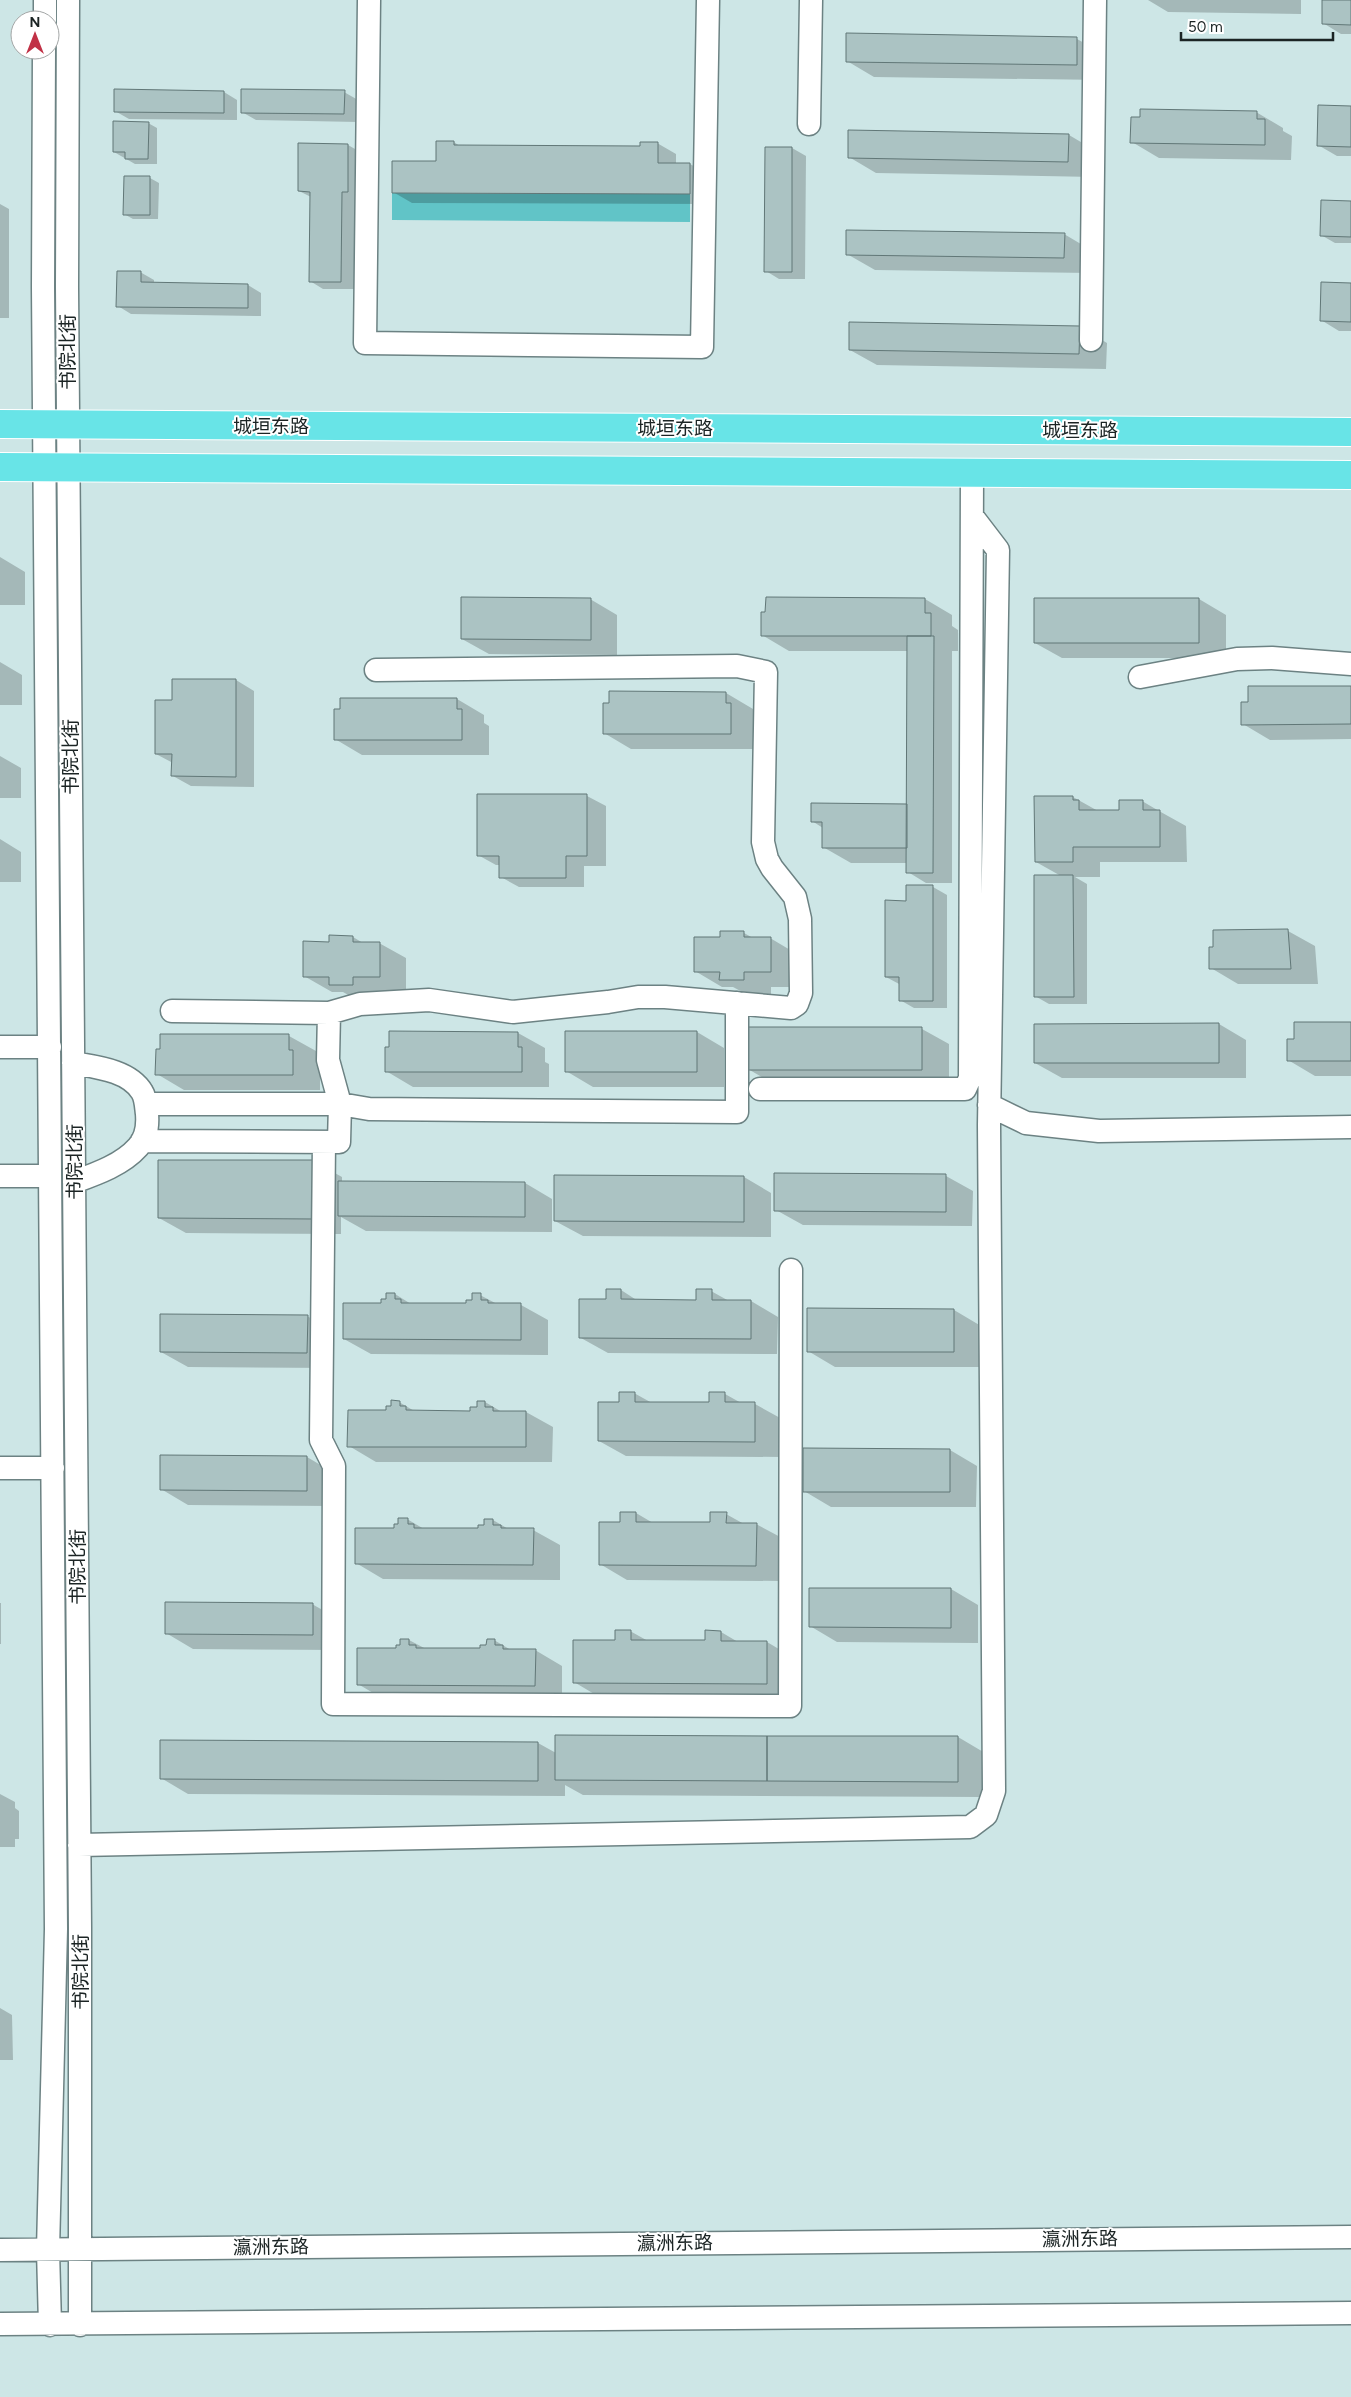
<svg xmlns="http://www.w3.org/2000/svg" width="1351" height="2397" viewBox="0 0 1351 2397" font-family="Figtree,'Noto Sans SC',sans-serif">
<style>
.green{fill:#61c4c7}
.shadow{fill:#0003}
.building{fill:#abc3c3;stroke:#617777}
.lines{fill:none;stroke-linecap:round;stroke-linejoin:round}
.minor-casing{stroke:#6c8283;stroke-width:25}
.major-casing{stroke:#fff;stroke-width:30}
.minor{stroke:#fff;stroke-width:22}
.major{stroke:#68e4e7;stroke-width:28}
.labels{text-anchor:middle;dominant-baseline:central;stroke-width:4;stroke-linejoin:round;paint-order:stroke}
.street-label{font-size:19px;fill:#1b2424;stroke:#fff}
</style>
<rect width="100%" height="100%" fill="#cde6e6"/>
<path class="green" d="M 392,193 L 690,194 L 690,222 L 392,220 Z"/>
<path class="shadow" d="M 1148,0 L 1301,0 L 1301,14 L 1168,12 Z
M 1324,0 L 1351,0 L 1351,34 L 1341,34 L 1323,23 Z
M 848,35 L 1077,39 L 1104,54 L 1104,80 L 874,77 L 847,61 Z
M 224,92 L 237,100 L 237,120 L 129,119 L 115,111 Z
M 344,92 L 358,100 L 358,122 L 256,120 L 242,112 Z
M 1351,107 L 1351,156 L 1337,156 L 1318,145 Z
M 1256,112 L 1283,128 L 1283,131 L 1292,136 L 1291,160 L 1159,158 L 1132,142 L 1141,118 Z
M 148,123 L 157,128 L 157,164 L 135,164 L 114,152 Z
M 1069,135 L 1096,151 L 1095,177 L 876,173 L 849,157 Z
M 454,142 L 461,147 L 641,148 L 657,143 L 676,154 L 676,164 L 690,164 L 708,174 L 708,204 L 412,203 L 393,192 L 437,162 Z
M 300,144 L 348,145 L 362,153 L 361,199 L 355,199 L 354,289 L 323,289 L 310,281 L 311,197 L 299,191 Z
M 792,148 L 806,156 L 805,279 L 779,279 L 766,271 Z
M 150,178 L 159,183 L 158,219 L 133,219 L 124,214 Z
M 1351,202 L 1351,243 L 1335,243 L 1321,235 Z
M 0,204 L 9,209 L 9,318 L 0,318 Z
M 1064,234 L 1091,250 L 1091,273 L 875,270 L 847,254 Z
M 140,272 L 154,280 L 154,284 L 248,285 L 261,293 L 261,316 L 131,314 L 118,306 Z
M 1351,284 L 1351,331 L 1339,331 L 1321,320 Z
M 1080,327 L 1107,343 L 1106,369 L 877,365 L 850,350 Z
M 0,557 L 25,572 L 25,605 L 0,605 Z
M 767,598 L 925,599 L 952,615 L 952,626 L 958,630 L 958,651 L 952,651 L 952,883 L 926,883 L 908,872 L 908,863 L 851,863 L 823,847 L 823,828 L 812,821 L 908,805 L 908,651 L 789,651 L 762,635 Z
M 590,599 L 617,615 L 617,655 L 489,654 L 462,639 Z
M 1199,599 L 1226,615 L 1226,658 L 1062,658 L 1035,643 Z
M 0,662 L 22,675 L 22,705 L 0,705 Z
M 236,680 L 254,691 L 254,787 L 191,786 L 173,776 L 173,763 L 156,754 L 173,701 Z
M 1351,687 L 1351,739 L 1270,740 L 1243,724 Z
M 726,693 L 753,709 L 753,717 L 758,720 L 758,749 L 631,749 L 604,733 Z
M 457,699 L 484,715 L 484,723 L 489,726 L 489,755 L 362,755 L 335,739 Z
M 0,756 L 21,768 L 21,798 L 0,798 Z
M 478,795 L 587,796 L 606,806 L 606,866 L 584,866 L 584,887 L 519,887 L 501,877 L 501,865 L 496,865 L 478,855 Z
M 1073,797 L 1098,811 L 1120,811 L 1142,801 L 1159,811 L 1186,826 L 1187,862 L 1100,862 L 1100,877 L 1075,877 L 1087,884 L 1087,1004 L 1049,1004 L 1035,996 L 1061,876 L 1036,862 Z
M 0,839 L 21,852 L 21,882 L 0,882 Z
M 908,887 L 933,887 L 947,895 L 947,1008 L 914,1008 L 900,1000 L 901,985 L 886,977 L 908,902 Z
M 1288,931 L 1315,946 L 1318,984 L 1238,984 L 1211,968 Z
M 744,933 L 753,938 L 770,938 L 797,954 L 797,987 L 771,987 L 771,995 L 748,995 L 733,987 L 722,987 L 695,971 L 721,938 Z
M 353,937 L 363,943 L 379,943 L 406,958 L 406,992 L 357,1000 L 343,992 L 332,992 L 304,976 L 330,943 Z
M 1351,1023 L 1351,1076 L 1315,1076 L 1288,1060 L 1295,1040 Z
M 1219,1024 L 1246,1040 L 1246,1078 L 1062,1078 L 1035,1063 Z
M 922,1029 L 949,1044 L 949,1085 L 776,1085 L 748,1069 Z
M 566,1032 L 697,1032 L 724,1048 L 724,1087 L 593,1087 L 566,1071 Z
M 518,1033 L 545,1048 L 545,1062 L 549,1064 L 549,1087 L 413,1087 L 386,1071 Z
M 289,1036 L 316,1051 L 316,1064 L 320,1067 L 320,1090 L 184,1090 L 157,1074 Z
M 315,1162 L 342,1177 L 342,1182 L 525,1183 L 552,1199 L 552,1232 L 366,1231 L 341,1217 L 341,1234 L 186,1233 L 159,1218 Z
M 946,1176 L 973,1191 L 972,1226 L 803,1225 L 776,1210 Z
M 744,1177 L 771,1193 L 771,1237 L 583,1236 L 555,1221 Z
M 621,1290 L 638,1301 L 697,1301 L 711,1291 L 729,1301 L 751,1301 L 778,1317 L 777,1354 L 608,1353 L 581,1338 L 607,1300 Z
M 395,1294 L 411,1304 L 467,1304 L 480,1295 L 497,1304 L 521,1305 L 548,1320 L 548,1355 L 371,1354 L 344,1339 Z
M 954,1310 L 981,1326 L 981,1367 L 835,1367 L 808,1351 Z
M 307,1316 L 334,1332 L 334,1368 L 188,1367 L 161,1352 Z
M 634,1393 L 652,1403 L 710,1404 L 725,1394 L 743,1404 L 755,1404 L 782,1419 L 782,1457 L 626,1456 L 599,1441 L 620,1403 Z
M 399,1402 L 416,1412 L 472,1412 L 485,1402 L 502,1412 L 526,1412 L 553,1427 L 552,1462 L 376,1462 L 349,1446 Z
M 950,1450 L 977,1466 L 976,1507 L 831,1507 L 804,1491 Z
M 161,1456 L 307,1457 L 334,1473 L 334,1506 L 188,1505 L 161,1489 Z
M 636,1513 L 653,1523 L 712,1523 L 726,1514 L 744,1524 L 756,1524 L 784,1539 L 783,1581 L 627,1580 L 600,1564 L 622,1523 Z
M 407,1519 L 424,1529 L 479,1529 L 493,1520 L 510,1530 L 533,1530 L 560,1545 L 560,1580 L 383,1579 L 356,1563 Z
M 951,1589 L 978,1605 L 978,1643 L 837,1642 L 810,1626 Z
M 0,1603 L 1,1603 L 1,1644 L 0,1644 Z
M 312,1604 L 340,1620 L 340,1650 L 193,1649 L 166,1633 Z
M 630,1631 L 648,1641 L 706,1642 L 721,1632 L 738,1642 L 767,1642 L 794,1658 L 794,1699 L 601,1698 L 574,1682 L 616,1641 Z
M 402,1640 L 409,1640 L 426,1649 L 481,1650 L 494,1640 L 511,1650 L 535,1650 L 562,1666 L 562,1701 L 385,1700 L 358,1684 L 402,1646 Z
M 958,1737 L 985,1753 L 984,1797 L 583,1795 L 565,1785 L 565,1796 L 188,1794 L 161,1778 L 161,1741 L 538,1743 L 556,1753 Z
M 0,1794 L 15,1802 L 15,1808 L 19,1811 L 19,1839 L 15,1839 L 15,1847 L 0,1847 Z
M 0,2008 L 12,2015 L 13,2060 L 0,2060 Z"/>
<path class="building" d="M 1322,0 L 1351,0 L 1351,25 L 1322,24 Z
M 846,33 L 1077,37 L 1077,65 L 846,62 Z
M 114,89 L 224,91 L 224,113 L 114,112 Z
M 241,89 L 345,90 L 344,114 L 241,113 Z
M 1318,105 L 1351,106 L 1351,147 L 1317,146 Z
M 1140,109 L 1257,111 L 1257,119 L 1265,119 L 1265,145 L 1130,143 L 1131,117 L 1140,117 Z
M 113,121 L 149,122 L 148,159 L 125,159 L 125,152 L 113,152 Z
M 848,130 L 1069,134 L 1068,162 L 848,158 Z
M 436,141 L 454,141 L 454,145 L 640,146 L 640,142 L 658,142 L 658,163 L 690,163 L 690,194 L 392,193 L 392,161 L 436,161 Z
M 298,143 L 348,144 L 348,192 L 342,192 L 341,282 L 309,282 L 310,192 L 298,191 Z
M 765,147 L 792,147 L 792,272 L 764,272 Z
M 124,176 L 150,176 L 150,215 L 123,215 Z
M 1321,200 L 1351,201 L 1351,237 L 1320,236 Z
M 846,230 L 1065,233 L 1064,258 L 846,255 Z
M 117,271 L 141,271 L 141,282 L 248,284 L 248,308 L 116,307 Z
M 1321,282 L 1351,283 L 1351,322 L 1320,321 Z
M 849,322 L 1080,326 L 1079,354 L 849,350 Z
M 461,597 L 591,598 L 591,640 L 461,639 Z
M 766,597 L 925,598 L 925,613 L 931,613 L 931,636 L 761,636 L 761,612 L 765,612 Z
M 1034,598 L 1199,598 L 1199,643 L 1034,643 Z
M 907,636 L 934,636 L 933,873 L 906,873 Z
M 172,679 L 236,679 L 236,777 L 171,776 L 172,754 L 155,754 L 155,700 L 172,700 Z
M 1248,686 L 1351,686 L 1351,724 L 1241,725 L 1241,702 L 1248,702 Z
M 609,691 L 726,692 L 726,703 L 731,703 L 731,734 L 603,734 L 603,703 L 609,703 Z
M 340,698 L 457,698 L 457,709 L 462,709 L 462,740 L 334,740 L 334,709 L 340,709 Z
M 477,794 L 587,794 L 587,856 L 566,856 L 566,878 L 499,878 L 499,856 L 477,856 Z
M 1034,796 L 1073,796 L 1073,800 L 1079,800 L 1079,810 L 1119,810 L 1119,800 L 1143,800 L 1143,810 L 1160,810 L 1160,847 L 1073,847 L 1073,862 L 1035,862 Z
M 811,803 L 907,804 L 907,848 L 822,848 L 822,822 L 811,822 Z
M 1034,875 L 1073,875 L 1074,997 L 1034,997 Z
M 906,885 L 933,885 L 933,1001 L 899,1001 L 899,977 L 885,977 L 885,900 L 906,901 Z
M 1288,929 L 1291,969 L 1209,969 L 1209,947 L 1213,947 L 1213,930 Z
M 720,931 L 744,931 L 744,937 L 771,937 L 771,972 L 744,972 L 744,980 L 719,980 L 720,972 L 694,972 L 694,937 L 720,937 Z
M 329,935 L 353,936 L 353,942 L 380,942 L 380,977 L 353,977 L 353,985 L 329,985 L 329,977 L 303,977 L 303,941 L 329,942 Z
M 1294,1022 L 1351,1022 L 1351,1061 L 1287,1061 L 1287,1039 L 1294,1039 Z
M 1219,1023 L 1219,1063 L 1034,1063 L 1034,1024 Z
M 747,1027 L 922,1027 L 922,1070 L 747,1070 Z
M 389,1031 L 518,1032 L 518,1047 L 522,1047 L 522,1072 L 385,1072 L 385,1047 L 389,1047 Z
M 565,1031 L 697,1031 L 697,1072 L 565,1072 Z
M 160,1034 L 289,1034 L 289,1050 L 293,1050 L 293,1075 L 155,1075 L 156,1049 L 160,1049 Z
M 158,1160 L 315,1160 L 315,1219 L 158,1218 Z
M 774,1173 L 946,1174 L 946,1212 L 774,1211 Z
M 554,1175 L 744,1176 L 744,1222 L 554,1221 Z
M 338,1181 L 525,1182 L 525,1217 L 338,1216 Z
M 606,1289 L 621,1289 L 621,1299 L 696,1300 L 696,1289 L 712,1289 L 712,1300 L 751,1300 L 751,1339 L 579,1338 L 579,1299 L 606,1299 Z
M 386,1293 L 395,1293 L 395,1299 L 401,1299 L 401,1303 L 466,1303 L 466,1300 L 472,1300 L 472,1293 L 481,1293 L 481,1300 L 488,1300 L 488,1303 L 521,1303 L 521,1340 L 343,1339 L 343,1303 L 381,1303 L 381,1299 L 386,1299 Z
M 807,1308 L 954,1309 L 954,1352 L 807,1352 Z
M 160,1314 L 308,1315 L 307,1353 L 160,1352 Z
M 619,1392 L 635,1392 L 635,1402 L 709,1402 L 709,1392 L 725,1392 L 725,1402 L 755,1402 L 755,1442 L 598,1441 L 598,1402 L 619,1402 Z
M 391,1400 L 400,1401 L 400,1406 L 406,1406 L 406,1410 L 470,1411 L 470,1407 L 477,1407 L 477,1401 L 485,1401 L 485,1407 L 493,1407 L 493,1411 L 526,1411 L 526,1447 L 347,1447 L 348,1410 L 386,1410 L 386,1406 L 391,1406 Z
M 803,1448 L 950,1449 L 950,1492 L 803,1492 Z
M 160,1455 L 307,1456 L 307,1491 L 160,1490 Z
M 620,1512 L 636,1512 L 636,1522 L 710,1522 L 710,1512 L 727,1512 L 726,1523 L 757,1523 L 756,1566 L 599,1565 L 599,1522 L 620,1522 Z
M 398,1518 L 408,1518 L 408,1524 L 414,1524 L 414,1528 L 478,1528 L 478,1525 L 484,1525 L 484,1519 L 493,1519 L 493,1525 L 501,1525 L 501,1528 L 534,1528 L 533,1565 L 355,1564 L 355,1528 L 394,1528 L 394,1524 L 398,1524 Z
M 809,1588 L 951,1588 L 951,1628 L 809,1627 Z
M 165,1602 L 313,1603 L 313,1635 L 165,1634 Z
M 615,1630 L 631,1630 L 631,1640 L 705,1640 L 705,1630 L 721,1631 L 721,1641 L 767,1641 L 767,1684 L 573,1683 L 573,1640 L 615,1640 Z
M 400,1639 L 409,1639 L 409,1645 L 416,1645 L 416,1648 L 480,1648 L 480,1645 L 486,1645 L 487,1639 L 495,1639 L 495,1645 L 503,1645 L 503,1649 L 536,1649 L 535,1686 L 357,1685 L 357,1648 L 396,1648 L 396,1645 L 400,1645 Z
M 555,1735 L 767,1736 L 767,1781 L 555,1780 Z
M 767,1736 L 958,1736 L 958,1782 L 767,1781 Z
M 160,1740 L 538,1742 L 538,1781 L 160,1779 Z"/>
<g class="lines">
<g class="minor-casing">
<path id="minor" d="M 68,0 L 67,287 L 80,1928 L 80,2325
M 369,0 L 365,343 L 702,347 L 708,0
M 45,20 L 45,0
M 44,50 L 43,287 L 56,1929 L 48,2250 L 50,2325
M 809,124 L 811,0
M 1091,340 L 1095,0
M 1140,677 L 1237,659 L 1272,658 L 1351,664
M 172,1011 L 329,1013 L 360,1004 L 429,1000 L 513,1012 L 608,1002 L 638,997 L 665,997 L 791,1008 L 797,1004 L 801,993 L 800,919 L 795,897 L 772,868 L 767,859 L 763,842 L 766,672 L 737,666 L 376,670
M 329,1013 L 328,1060 L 340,1104 L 369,1109 L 737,1112 L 737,1003
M 0,1047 L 50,1047
M 73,1063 C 95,1067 129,1070 142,1092 C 146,1098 146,1107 147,1114 C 148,1126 146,1138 138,1147 C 122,1165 96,1174 74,1182
M 760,1089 L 965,1089 L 970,1078 L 972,473
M 989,1105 L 1026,1123 L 1099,1131 L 1351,1127
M 142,1141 L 339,1142 L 340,1104 L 146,1104
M 324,1142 L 321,1440 L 334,1466 L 333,1704 L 790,1706 L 791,1270
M 0,1176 L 50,1176
M 0,1468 L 53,1468
M 79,1845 L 970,1827 L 986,1815 L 994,1791 L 989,1125 L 998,550 L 972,516
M 0,2250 L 1351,2237
M 0,2324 L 1351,2313"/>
</g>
<g class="major-casing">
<path id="major" d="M 0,424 L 1351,432
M 0,467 L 1351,475"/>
</g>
<use href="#minor" class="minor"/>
<use href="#major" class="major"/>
</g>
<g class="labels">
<g class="street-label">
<text transform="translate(67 352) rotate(-90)">书院北街</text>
<text x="271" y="426">城垣东路</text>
<text x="675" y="428">城垣东路</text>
<text x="1080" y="430">城垣东路</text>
<text transform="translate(70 757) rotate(-90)">书院北街</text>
<text transform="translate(74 1162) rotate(-90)">书院北街</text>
<text transform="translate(77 1567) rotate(-90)">书院北街</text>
<text transform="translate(80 1972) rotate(-90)">书院北街</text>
<text transform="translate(1080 2239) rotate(-1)">瀛洲东路</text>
<text transform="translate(675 2243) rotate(-1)">瀛洲东路</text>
<text transform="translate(271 2247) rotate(-1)">瀛洲东路</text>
</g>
</g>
<g transform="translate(35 35)"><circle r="24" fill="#ffffff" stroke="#a4a7a7"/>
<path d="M0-4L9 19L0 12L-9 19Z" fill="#c13146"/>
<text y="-8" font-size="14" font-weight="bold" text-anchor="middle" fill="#1b2424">N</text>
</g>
<path d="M1181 32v8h152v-8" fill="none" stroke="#1b2424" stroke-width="2.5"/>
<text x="1188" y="32" font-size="15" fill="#1b2424" stroke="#ffffff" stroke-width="4" paint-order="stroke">50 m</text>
</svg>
